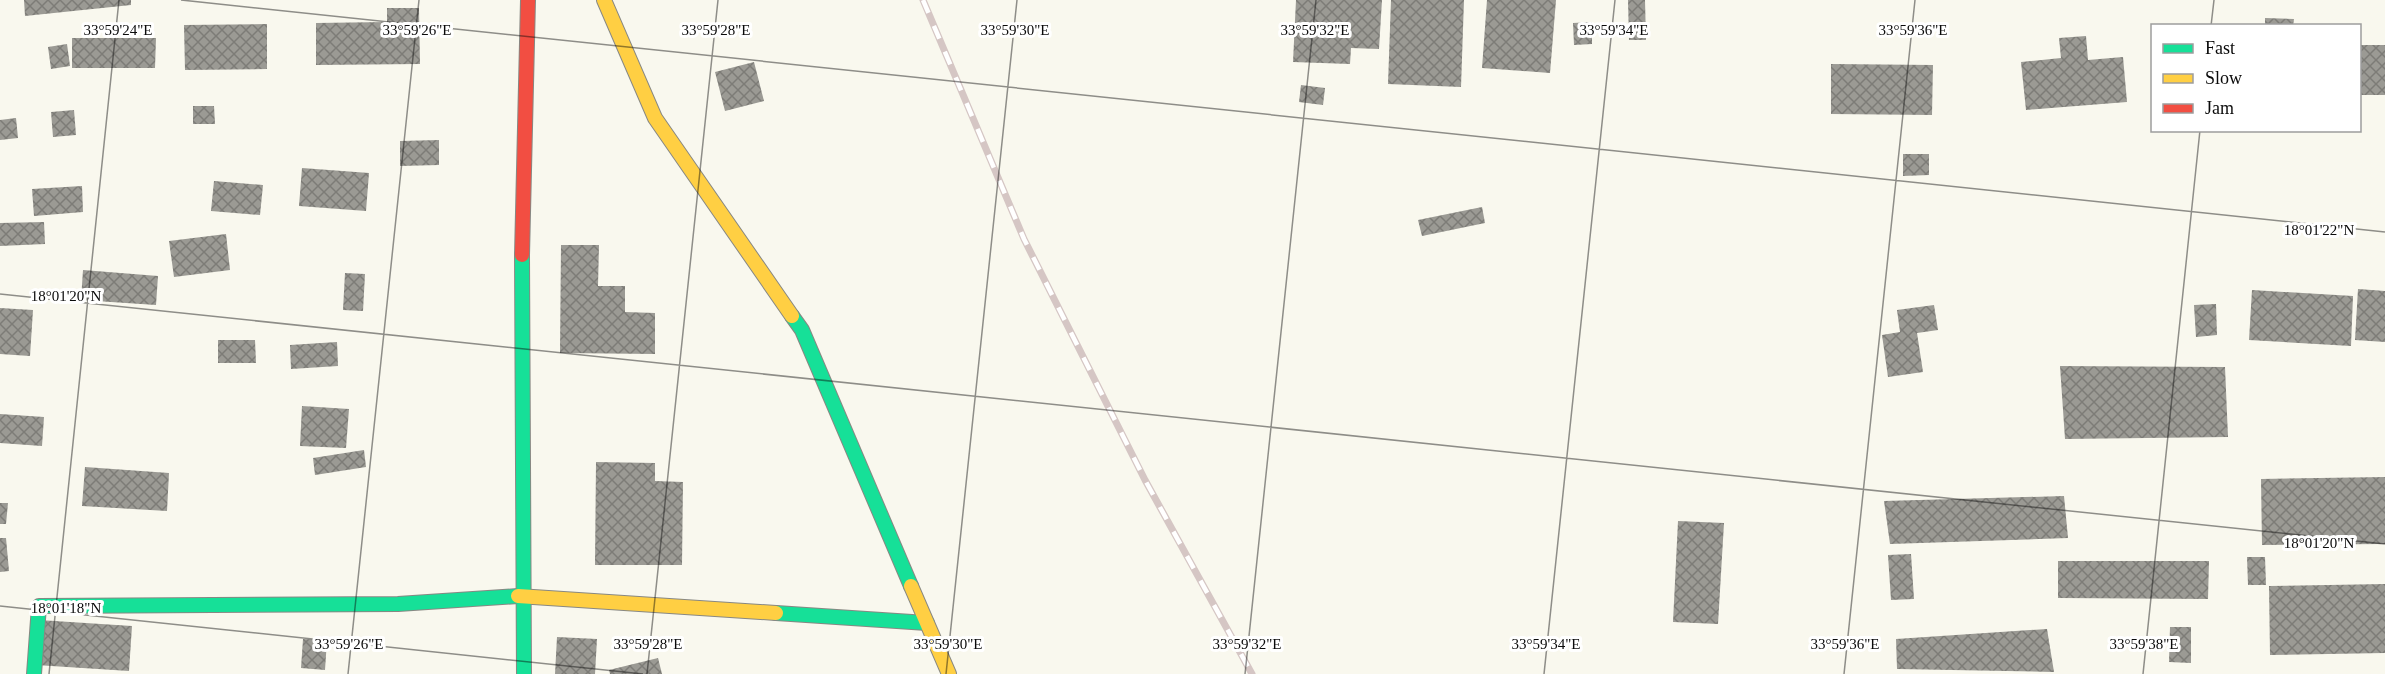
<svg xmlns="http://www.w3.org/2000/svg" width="2385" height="674" viewBox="0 0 2385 674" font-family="'Times New Roman',serif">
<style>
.building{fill:url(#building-cross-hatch)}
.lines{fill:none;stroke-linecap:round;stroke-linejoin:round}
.fast-casing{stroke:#888883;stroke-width:16}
.slow-casing{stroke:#888883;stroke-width:16}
.jam-casing{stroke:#888883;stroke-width:16}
.fast{stroke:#16e098;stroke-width:14}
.slow{stroke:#ffcf43;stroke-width:14}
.jam{stroke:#f24e42;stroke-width:14}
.rail-casing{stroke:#d5c6c4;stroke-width:7}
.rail{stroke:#fff;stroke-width:4.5;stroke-dasharray:14;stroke-linecap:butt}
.ticks{fill:none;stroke:#0a0a0a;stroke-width:1.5;stroke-opacity:0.45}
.ticks-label{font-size:15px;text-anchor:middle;fill:#0a0a0a;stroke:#fff;stroke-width:6;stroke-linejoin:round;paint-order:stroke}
</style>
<defs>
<pattern id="building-cross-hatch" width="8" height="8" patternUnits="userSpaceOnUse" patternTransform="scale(1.5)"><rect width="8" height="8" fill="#9b9a94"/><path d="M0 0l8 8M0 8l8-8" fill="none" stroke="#7d7c77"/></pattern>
</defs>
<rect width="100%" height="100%" fill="#f9f8ee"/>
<path class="building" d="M 24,0 L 131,0 L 131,5 L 25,16 Z
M 1296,0 L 1382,0 L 1379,49 L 1351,48 L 1350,64 L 1293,62 Z
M 1391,0 L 1464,0 L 1461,87 L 1388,84 Z
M 1487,0 L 1556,0 L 1550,73 L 1482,68 Z
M 1628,0 L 1645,0 L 1646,40 L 1629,40 Z
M 387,8 L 419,8 L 420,64 L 316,65 L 316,23 L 387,22 Z
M 2265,18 L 2294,19 L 2293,26 L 2265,26 Z
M 1592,22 L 1592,44 L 1574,45 L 1573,23 Z
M 267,24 L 267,69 L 185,70 L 184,25 Z
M 2086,36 L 2088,60 L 2123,57 L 2127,102 L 2026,110 L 2021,62 L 2061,58 L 2059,38 Z
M 72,38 L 156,38 L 155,68 L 72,68 Z
M 67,44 L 70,66 L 51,69 L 48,47 Z
M 2360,45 L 2385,45 L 2385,95 L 2360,95 Z
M 754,62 L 764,101 L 725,111 L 715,72 Z
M 1831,64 L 1933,65 L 1932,115 L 1831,114 Z
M 1301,85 L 1325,88 L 1323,105 L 1299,102 Z
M 193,106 L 214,106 L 215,124 L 193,124 Z
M 74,110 L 76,135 L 53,137 L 51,112 Z
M 16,118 L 18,138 L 0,140 L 0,120 Z
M 439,140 L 439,165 L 400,166 L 400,141 Z
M 1903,154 L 1929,154 L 1929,175 L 1903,176 Z
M 302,168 L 369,173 L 366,211 L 299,206 Z
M 214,181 L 263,185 L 260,215 L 211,211 Z
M 82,186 L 83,212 L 34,216 L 32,189 Z
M 1482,207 L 1485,223 L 1422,236 L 1418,220 Z
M 44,222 L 45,244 L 0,246 L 0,223 Z
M 226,234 L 230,270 L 174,277 L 169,241 Z
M 561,245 L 599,245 L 598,286 L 625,286 L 625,312 L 655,313 L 655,354 L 560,353 Z
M 83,270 L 158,276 L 156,305 L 81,300 Z
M 345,273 L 365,274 L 363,311 L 343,310 Z
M 2358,289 L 2385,291 L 2385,342 L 2355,340 Z
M 2252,290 L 2353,296 L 2351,346 L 2249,340 Z
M 2216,304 L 2217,335 L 2196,337 L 2194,305 Z
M 1934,305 L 1938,330 L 1917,333 L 1923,372 L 1888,377 L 1882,335 L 1900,332 L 1897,310 Z
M 0,308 L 33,310 L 30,356 L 0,354 Z
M 218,340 L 255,340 L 256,363 L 218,363 Z
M 337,342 L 338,366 L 291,369 L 290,345 Z
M 2060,366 L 2225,367 L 2228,437 L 2065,439 Z
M 302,406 L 349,409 L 346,448 L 300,446 Z
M 0,414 L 44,417 L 42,446 L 0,443 Z
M 364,450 L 366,467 L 315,475 L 313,458 Z
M 596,462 L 655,463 L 655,481 L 683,482 L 682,565 L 595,565 Z
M 85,467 L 169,473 L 167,511 L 82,506 Z
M 2385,477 L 2385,544 L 2262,545 L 2261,479 Z
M 2064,496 L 2068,538 L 1890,544 L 1884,501 Z
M 0,503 L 8,503 L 6,524 L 0,524 Z
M 1678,521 L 1724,523 L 1718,624 L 1673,622 Z
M 0,538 L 6,538 L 9,571 L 0,572 Z
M 1911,554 L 1914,599 L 1891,600 L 1888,555 Z
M 2247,557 L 2265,557 L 2266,585 L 2248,585 Z
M 2058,561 L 2209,561 L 2208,599 L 2058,598 Z
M 2385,584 L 2385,653 L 2270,655 L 2269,586 Z
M 39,620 L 132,626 L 129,671 L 36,665 Z
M 2170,627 L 2191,627 L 2191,663 L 2169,662 Z
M 2047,629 L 2054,672 L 1897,669 L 1896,639 Z
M 557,637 L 597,639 L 595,674 L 555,674 Z
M 303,639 L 327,640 L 325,670 L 301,668 Z
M 658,658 L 662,674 L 610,674 L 609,670 Z"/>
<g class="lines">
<g class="fast-casing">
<path id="fast" d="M 522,255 L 524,674
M 792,316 L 802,330 L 911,586
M 776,613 L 927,623
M 34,674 L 39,606 L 398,604 L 518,596"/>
</g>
<g class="slow-casing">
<path id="slow" d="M 604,0 L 655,118 L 792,316
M 911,586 L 949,674
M 518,596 L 776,613"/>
</g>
<g class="jam-casing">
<path id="jam" d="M 522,255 L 528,0"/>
</g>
<use href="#fast" class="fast"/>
<use href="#slow" class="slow"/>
<use href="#jam" class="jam"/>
<g class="rail-casing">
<path id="rail" d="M 923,0 L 1024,239 L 1145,480 L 1252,674"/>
</g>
<use href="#rail" class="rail"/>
</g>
<path class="ticks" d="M 181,0 L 2385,232M 2211,26 L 2214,0M 0,294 L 2385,544M 0,606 L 643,674M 49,674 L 119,0M 348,674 L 419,0M 647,674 L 718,0M 946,674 L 1017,0M 1245,674 L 1316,0M 1544,674 L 1615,0M 1844,674 L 1915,0M 2143,674 L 2200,130"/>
<g class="ticks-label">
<text x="118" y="35">33°59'24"E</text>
<text x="417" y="35">33°59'26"E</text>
<text x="716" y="35">33°59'28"E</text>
<text x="1015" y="35">33°59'30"E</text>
<text x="1315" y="35">33°59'32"E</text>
<text x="1614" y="35">33°59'34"E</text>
<text x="1913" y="35">33°59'36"E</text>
<text x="2319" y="235">18°01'22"N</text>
<text x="66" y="301">18°01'20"N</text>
<text x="2319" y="548">18°01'20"N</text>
<text x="66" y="613">18°01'18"N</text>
<text x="349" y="649">33°59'26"E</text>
<text x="648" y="649">33°59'28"E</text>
<text x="948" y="649">33°59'30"E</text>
<text x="1247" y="649">33°59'32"E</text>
<text x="1546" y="649">33°59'34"E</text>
<text x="1845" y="649">33°59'36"E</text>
<text x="2144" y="649">33°59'38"E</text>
</g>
<rect x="2151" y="24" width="210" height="108" fill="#ffffff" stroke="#9d9d9d" stroke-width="1.5"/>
<rect x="2163" y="44" width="30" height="9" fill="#16e098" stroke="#9d9d9d" stroke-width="1.5"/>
<text x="2205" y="54" font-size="18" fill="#0a0a0a">Fast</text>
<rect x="2163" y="74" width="30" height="9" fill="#ffcf43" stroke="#9d9d9d" stroke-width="1.5"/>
<text x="2205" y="84" font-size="18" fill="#0a0a0a">Slow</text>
<rect x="2163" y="104" width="30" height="9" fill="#f24e42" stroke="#9d9d9d" stroke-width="1.5"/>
<text x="2205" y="114" font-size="18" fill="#0a0a0a">Jam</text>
</svg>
